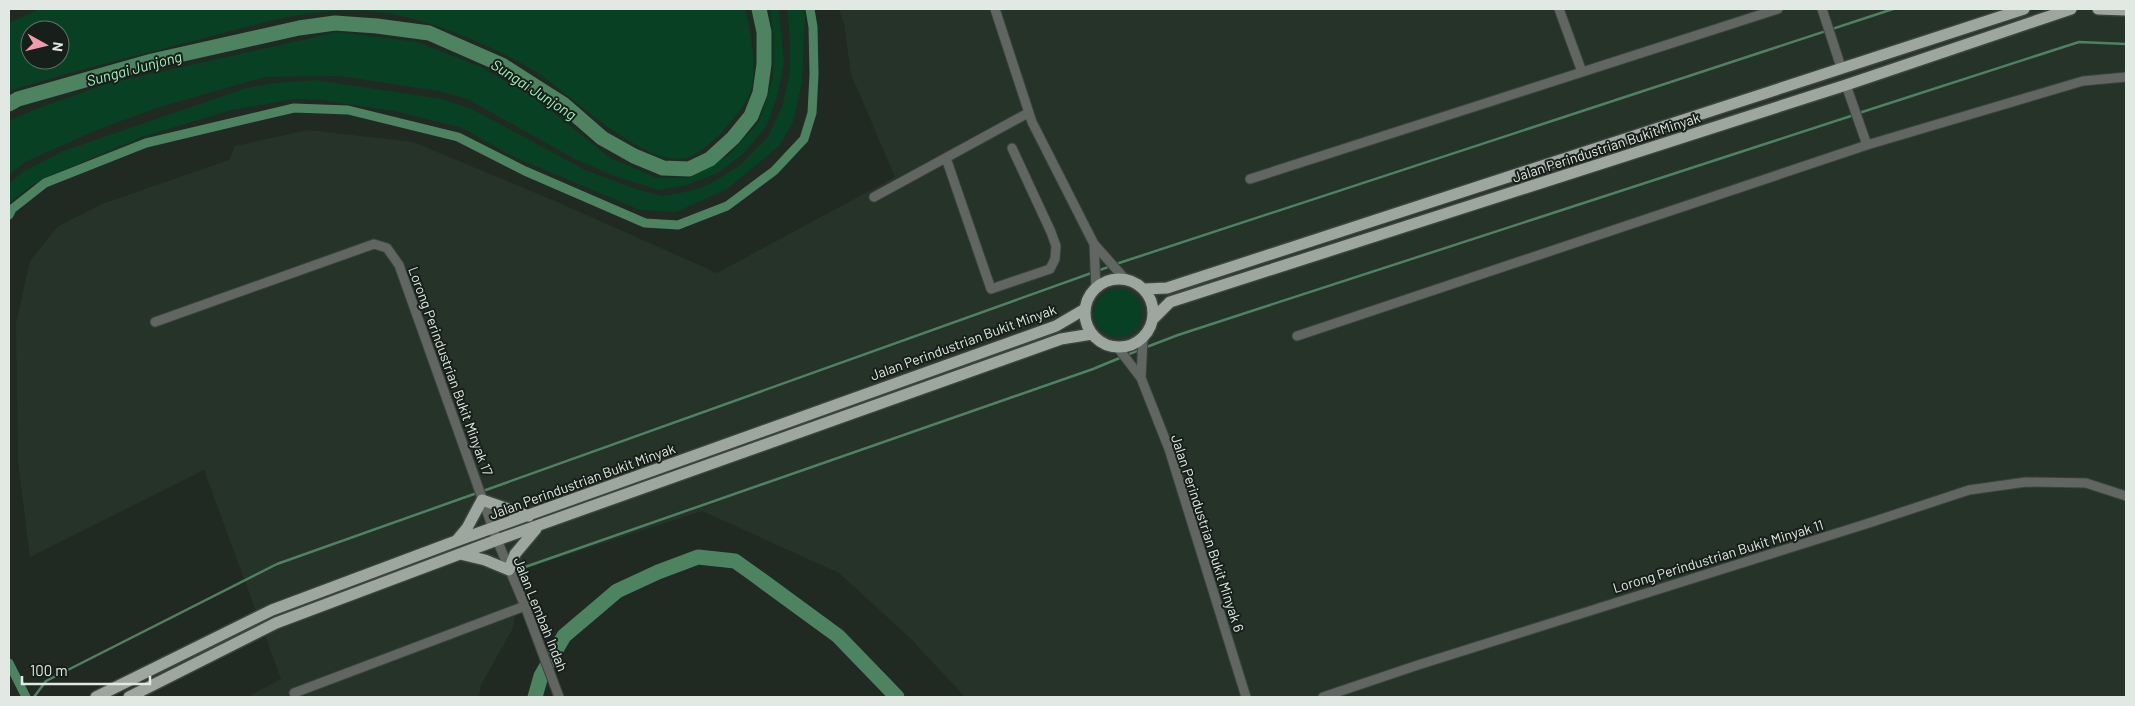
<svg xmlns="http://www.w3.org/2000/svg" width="2135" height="706" viewBox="0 0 2135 706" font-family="Barlow,sans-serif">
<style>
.built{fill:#253329}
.green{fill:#074022;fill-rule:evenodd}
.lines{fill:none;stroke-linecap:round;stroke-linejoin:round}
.stream{stroke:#4e8361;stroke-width:2.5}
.canal{stroke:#4e8361;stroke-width:9}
.river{stroke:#4e8361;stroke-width:15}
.minor-casing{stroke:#3c443e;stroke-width:11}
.major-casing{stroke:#3c443e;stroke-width:14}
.minor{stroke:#626663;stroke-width:9}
.major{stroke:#9ea6a0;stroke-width:11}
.labels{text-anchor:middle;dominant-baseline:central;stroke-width:4;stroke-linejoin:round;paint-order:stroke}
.street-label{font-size:14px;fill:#e2e8e4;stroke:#171f1a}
.water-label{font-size:15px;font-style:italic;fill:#a2f3bd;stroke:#171f1a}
</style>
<rect width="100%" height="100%" fill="#212923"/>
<path class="built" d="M 839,9 L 2126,9 L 2126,697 L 965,697 L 910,638 L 839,573 L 702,511 L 527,568 L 512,630 L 481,685 L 479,697 L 247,697 L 281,679 L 204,470 L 30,557 L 18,462 L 16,323 L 30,261 L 57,227 L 102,204 L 229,160 L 235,146 L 308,130 L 413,142 L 555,201 L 717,273 L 895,177 L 851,74 L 844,24 Z"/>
<path class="green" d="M 39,9 L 745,9 C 751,29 757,69 751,90 C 747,104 730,123 720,134 C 713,141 696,156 687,158 C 641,168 568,90 528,67 C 486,43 425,17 376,12 C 313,5 253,26 193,41 C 131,57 69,72 9,91 L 9,23 ZM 30,30 L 60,30 L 60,60 L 30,60 Z
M 770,9 L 779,9 L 784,64 L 777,97 L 767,125 L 743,154 L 718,173 L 687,185 L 659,190 L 614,176 L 573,158 L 467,99 L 438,91 L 339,76 L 265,77 L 160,107 L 99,129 L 25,162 L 9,175 L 9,121 L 36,109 L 106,84 L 337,32 L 417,42 L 481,67 L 534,97 L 610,158 L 657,178 L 688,178 L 728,156 L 759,122 L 773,78 L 773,32 Z
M 787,9 L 804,9 L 805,14 L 802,82 L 793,122 L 779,146 L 727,189 L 676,212 L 640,210 L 514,157 L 462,128 L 394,111 L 321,100 L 295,99 L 232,110 L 142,137 L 52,175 L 28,188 L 9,204 L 9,183 L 23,172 L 63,151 L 246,88 L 275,83 L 316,80 L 442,99 L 472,109 L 585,170 L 639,190 L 662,196 L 690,191 L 710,184 L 740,165 L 768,137 L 783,104 L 790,70 L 790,42 Z
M1094 313a24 24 0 1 1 48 0a24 24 0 1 1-48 0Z"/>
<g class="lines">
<path class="stream" d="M 1859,113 L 2079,42 L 2126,44
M 1116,264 L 1893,9
M 1144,348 L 1178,335 L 1854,115
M 483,491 L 1111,266
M 525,567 L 1093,369 L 1139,350
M 34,697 L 46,681 L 277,564 L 477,493"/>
<path class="canal" d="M 9,215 L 12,209 L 45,183 L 146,143 L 294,108 L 348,110 L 458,137 L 525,171 L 645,223 L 678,225 L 727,206 L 774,171 L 804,139 L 812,113 L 814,74 L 813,27 L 810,9
M 9,663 L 26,697"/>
<path class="river" d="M 9,104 L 18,99 L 152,61 L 299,28 L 335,23 L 377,26 L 429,33 L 502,65 L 563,104 L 602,138 L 634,156 L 663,168 L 689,169 L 710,159 L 733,138 L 751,116 L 760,93 L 764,64 L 764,32 L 759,9
M 535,697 L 541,676 L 564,636 L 617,591 L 658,572 L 698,557 L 735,561 L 756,576 L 838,636 L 897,697"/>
<g class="minor-casing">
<path id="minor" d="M 995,9 L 1032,122 L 1094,244 L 1125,279
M 1559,9 L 1582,72
M 1822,9 L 1841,67
M 1846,85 L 1867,145
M 946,158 L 991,289 L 1050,269 L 1055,259 L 1056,246 L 1051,232 L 1012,148
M 1250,179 L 1778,9
M 874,197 L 1028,113
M 1094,244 L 1096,288
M 155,322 L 374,244 L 387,248 L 399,265 L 497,540 L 525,606 L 559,697
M 1297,336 L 1867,145 L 2083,81 L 2126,77
M 1118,348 L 1141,378 L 1169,449 L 1246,697
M 1141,378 L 1143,338
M 294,693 L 525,606
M 1323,697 L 1418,665 L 1869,523 L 1969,490 L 2026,482 L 2086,483 L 2126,496"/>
</g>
<g class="major-casing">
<path id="major" d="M 2098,9 L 2126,10
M1085 313a34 34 0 1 1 68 0a34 34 0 1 1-68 0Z
M 1145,289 L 1167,288 L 2024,9
M 1153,319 L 1170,302 L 1846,85 L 2071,9
M 457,540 L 467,528 L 482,500 L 529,516
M 460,554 L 485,560 L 509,570 L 515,554 L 536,529
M 96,697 L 272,610 L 456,541 L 1056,326 L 1085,309
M 129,697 L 276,623 L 497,540 L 1061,339 L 1092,334"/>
</g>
<use href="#minor" class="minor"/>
<use href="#major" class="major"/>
</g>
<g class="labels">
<g class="street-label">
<text transform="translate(1606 147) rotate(-18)">Jalan Perindustrian Bukit Minyak</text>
<text transform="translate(963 342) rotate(-20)">Jalan Perindustrian Bukit Minyak</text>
<text transform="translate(451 371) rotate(70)">Lorong Perindustrian Bukit Minyak 17</text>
<text transform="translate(582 481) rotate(-20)">Jalan Perindustrian Bukit Minyak</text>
<text transform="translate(1208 533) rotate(72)">Jalan Perindustrian Bukit Minyak 6</text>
<text transform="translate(1718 556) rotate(-17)">Lorong Perindustrian Bukit Minyak 11</text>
<text transform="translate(541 614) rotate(68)">Jalan Lembah Indah</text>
</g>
<g class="water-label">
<text transform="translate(134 68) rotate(-15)">Sungai Junjong</text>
<text transform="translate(534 89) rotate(33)">Sungai Junjong</text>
</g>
</g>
<rect width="2135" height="706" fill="none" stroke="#e2e8e4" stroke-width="20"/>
<g transform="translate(45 45) rotate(98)"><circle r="24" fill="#171f1a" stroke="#686f6b"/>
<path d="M0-4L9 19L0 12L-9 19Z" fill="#f29aaf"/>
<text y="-8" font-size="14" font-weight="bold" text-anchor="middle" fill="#e2e8e4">N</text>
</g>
<path d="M22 676v8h128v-8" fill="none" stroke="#e2e8e4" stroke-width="2.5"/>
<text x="30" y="676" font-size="15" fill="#e2e8e4" stroke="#171f1a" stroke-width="4" paint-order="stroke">100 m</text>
</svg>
